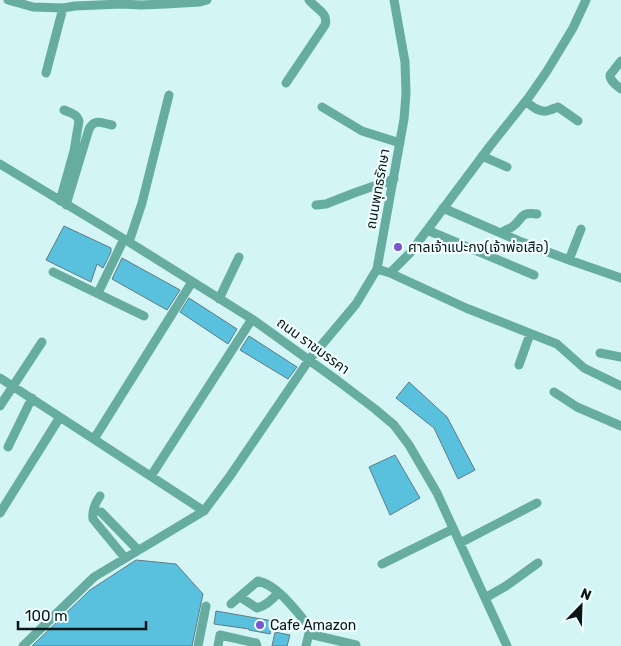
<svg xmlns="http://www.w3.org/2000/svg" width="621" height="646" viewBox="0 0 621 646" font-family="Rubik,'Noto Sans Thai',sans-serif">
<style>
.building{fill:#59c0dd;stroke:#607b83}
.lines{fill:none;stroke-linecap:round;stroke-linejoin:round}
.minor{stroke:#67aca0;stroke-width:9}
.poi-dot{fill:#7a55cf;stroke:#f1fefe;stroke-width:2}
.labels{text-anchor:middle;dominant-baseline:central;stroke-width:4.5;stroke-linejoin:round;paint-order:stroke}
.street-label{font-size:14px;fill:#0a1617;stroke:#f1fefe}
.poi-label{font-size:14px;fill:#0a1617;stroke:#f1fefe;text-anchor:start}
</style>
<rect width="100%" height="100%" fill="#d4f5f6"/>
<path class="building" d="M 64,226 L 111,248 L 111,252 L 103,268 L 97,264 L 91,282 L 46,260 Z
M 122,258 L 180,290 L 167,310 L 112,279 Z
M 189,298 L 237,329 L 228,344 L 180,312 Z
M 249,336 L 297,367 L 288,379 L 240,350 Z
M 409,382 L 447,417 L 475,470 L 458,479 L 434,428 L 396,398 Z
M 395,455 L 420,498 L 390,515 L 369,467 Z
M 136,560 L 176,564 L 203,594 L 192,646 L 32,646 L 90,590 Z
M 216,611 L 273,621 L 270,634 L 249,630 L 249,629 L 214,624 Z
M 275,632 L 290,635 L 287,646 L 272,646 Z"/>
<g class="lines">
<path class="minor" d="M 8,0 L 33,7 L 63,8 L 75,6 L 121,4 L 141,5 L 166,4 L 200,2 L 207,0
M 621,61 L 610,75 C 610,81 616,85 621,89
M 46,73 L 63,8
M 286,83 L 325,25 C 329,13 316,9 309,0
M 526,101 C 532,107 541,114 550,110 C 553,109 555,108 558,107 L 578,121
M 322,107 L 362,131 L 400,143
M 482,156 L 507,167
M 0,164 L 129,242 L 252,319 L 338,381 L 375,409 L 394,425 L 409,445 L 437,493 L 507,646
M 60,201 L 74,151 L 79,121 C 77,114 71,113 64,110
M 66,205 L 89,129 C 95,118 101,123 112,125
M 316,205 L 326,204 L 354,193 L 394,179
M 443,208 L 519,241 L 569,260 L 621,278
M 427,230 L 534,275
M 502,233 C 505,229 508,230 512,227 C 523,220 519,211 537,214
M 129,242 L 142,203 L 169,95
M 569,260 L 581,229
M 377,269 L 390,273 L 466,308 L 557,344 L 584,368 L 621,386
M 53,272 L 144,316
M 390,273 L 410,253 L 490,146 L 529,97 L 547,71 L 573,28 L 586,0
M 98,293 L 124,239
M 219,299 L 239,257
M 600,353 L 621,357
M 519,365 L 530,334
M 0,378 L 204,511
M 554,392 L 577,407 L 621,426
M 0,406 L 42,342
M 94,439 L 192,282
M 8,447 L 32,398
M 151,476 L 252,319
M 100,496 C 95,503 92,510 93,519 L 125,558
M 101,512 L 138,550
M 0,513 L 60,417
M 460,543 L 537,503
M 382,564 L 453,529
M 240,597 L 257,608 C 266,606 272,600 278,593
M 485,598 L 506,586 L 538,563
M 231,604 L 258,581 C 279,586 295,610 309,626 L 310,629 L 306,646
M 309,634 L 356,645
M 23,646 L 94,577 L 204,511 L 230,476 L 309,360 L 356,304 L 377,269 L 404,119 L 406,94 L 405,62 L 394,0
M 198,646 L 206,606
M 218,646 L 220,635 L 256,643 L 257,646"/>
</g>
<g class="poi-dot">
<circle cx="398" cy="247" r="5"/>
<circle cx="260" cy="625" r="5"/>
</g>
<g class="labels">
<g class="street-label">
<text transform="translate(378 189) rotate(-80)">ถนนพุทธรักษา</text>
<text transform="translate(313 346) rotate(36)">ถนน ราชมรรคา</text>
</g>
<g class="poi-label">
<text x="408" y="247">ศาลเจ้าแปะกง(เจ้าพ่อเสือ)</text>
<text x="270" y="625">Cafe Amazon</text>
</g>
</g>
<g transform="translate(581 606) rotate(23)" stroke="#f1fefe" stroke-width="4" paint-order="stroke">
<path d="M0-4L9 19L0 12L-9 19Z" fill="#0a1617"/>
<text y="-8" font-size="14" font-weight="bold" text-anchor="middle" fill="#0a1617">N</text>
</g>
<path d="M18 621v8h128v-8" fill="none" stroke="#0a1617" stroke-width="2.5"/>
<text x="25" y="621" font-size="15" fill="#0a1617" stroke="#f1fefe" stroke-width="4" paint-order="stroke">100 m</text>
</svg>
